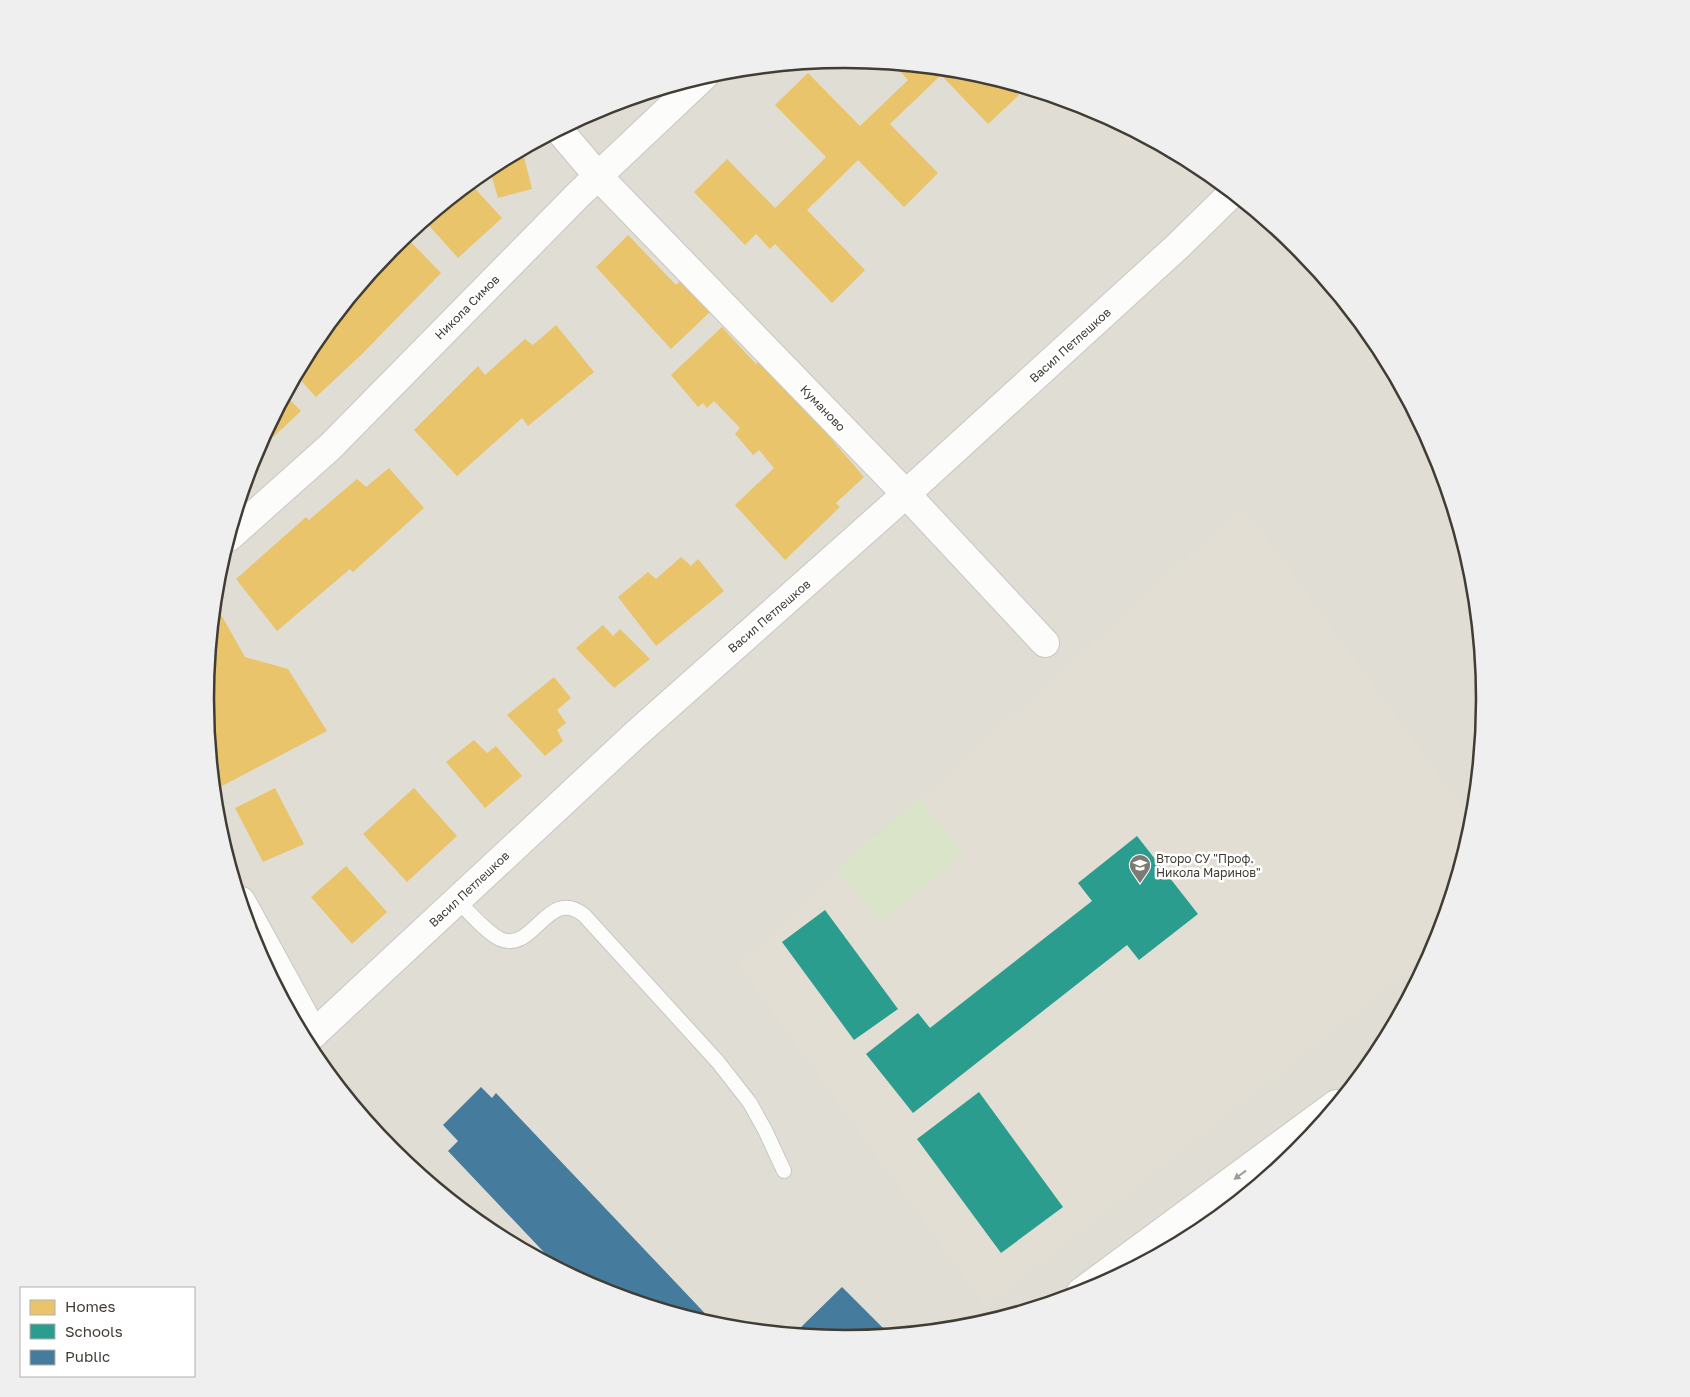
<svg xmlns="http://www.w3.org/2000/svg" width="1690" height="1397" viewBox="0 0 1690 1397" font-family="'Golos Text',sans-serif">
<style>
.residential{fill:#e0ddd4}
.education{fill:#e2ded3}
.green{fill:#d9e4c9}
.homes{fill:#e9c46a}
.schools{fill:#2a9d8f}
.public{fill:#457b9d}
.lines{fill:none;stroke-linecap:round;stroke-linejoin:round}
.service-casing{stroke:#c8c7c3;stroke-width:16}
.minor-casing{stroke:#c8c7c3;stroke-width:30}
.tertiary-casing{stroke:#c8c7c3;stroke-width:30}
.service{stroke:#fcfcfb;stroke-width:14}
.minor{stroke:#fcfcfb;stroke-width:28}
.tertiary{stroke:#fcfcfb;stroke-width:28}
.oneway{fill:#9e9c98}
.labels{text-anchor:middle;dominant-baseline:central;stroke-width:5;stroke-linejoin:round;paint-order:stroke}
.street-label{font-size:12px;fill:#413c34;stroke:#fff}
.poi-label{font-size:12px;fill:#413c34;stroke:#fff;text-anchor:start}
.rim{fill:none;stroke:#413c34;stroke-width:2.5}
</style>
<rect width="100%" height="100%" fill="#ecebe7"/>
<path class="residential" d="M207 699a638 638 0 1 1 1276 0a638 638 0 1 1-1276 0Z"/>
<path class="education" d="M 1243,506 L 1473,822 L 1436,944 L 1431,953 L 986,1307 L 738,964 Z"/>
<path class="green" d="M 919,799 L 964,853 L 880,922 L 836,869 Z"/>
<path class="homes" d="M 892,63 L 970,71 L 1007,82 L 1019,95 L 988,124 L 941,75 L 890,124 L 938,173 L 904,207 L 858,160 L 807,210 L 865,270 L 832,303 L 775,244 L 770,249 L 756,234 L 745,245 L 694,192 L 727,159 L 775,208 L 826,157 L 775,105 L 808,73 L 860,126 L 908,80 Z
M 522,149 L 532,189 L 498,198 L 489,167 Z
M 470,183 L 502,218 L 458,258 L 424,220 Z
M 628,235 L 676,285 L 682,279 L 710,312 L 671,349 L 596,267 Z
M 405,236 L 441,273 L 361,355 L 316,397 L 296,375 L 313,343 L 331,322 L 348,339 L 331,321 L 393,246 Z
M 556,325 L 594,372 L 528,426 L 522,418 L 457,476 L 414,430 L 478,366 L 485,375 L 525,339 L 533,345 Z
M 722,327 L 756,364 L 762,358 L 864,477 L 836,503 L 840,507 L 785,560 L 735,505 L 774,468 L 759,450 L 753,455 L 735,434 L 740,428 L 714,401 L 707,408 L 703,403 L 698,407 L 671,375 Z
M 285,395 L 301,411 L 254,455 L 254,453 Z
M 389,468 L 424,508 L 353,572 L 350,569 L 277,631 L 236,579 L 306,517 L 309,520 L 357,479 L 366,487 Z
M 681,557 L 691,566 L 698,559 L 724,591 L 656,646 L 618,597 L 648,572 L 656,579 Z
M 219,611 L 245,657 L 288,669 L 327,731 L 222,786 L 212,763 L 205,698 L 214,614 Z
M 603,625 L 613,636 L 620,629 L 650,659 L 614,688 L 576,648 Z
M 554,677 L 571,698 L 557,710 L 566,723 L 557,730 L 563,741 L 545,756 L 507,715 Z
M 474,740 L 487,753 L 496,746 L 522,776 L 485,808 L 446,762 Z
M 275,788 L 304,844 L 263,862 L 235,808 Z
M 414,788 L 457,836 L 407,882 L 363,834 Z
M 346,866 L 387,912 L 352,944 L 311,897 Z"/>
<path class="schools" d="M 1137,836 L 1198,914 L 1139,960 L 1127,945 L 913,1113 L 866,1054 L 918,1013 L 930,1028 L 1092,901 L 1078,883 Z
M 825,910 L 898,1009 L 854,1040 L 782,942 Z
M 979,1092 L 1063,1207 L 1001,1253 L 917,1139 Z"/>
<path class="public" d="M 481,1087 L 492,1098 L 496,1093 L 716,1325 L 600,1289 L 558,1267 L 448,1151 L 458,1141 L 443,1125 Z
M 842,1287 L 883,1328 L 875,1335 L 845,1338 L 795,1333 Z"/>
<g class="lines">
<g class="service-casing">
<path id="service" d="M 457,900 C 468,911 487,933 500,939 C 534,954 547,886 584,915 L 718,1062 L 750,1103 L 765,1130 L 784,1171"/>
</g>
<g class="minor-casing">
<path id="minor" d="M 559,130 L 598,176 L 906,494 L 1045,643
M 229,537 L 330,447 L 579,194 L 704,76
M 241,901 L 314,1034
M 306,1041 L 637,733 L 906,494 L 1178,246 L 1232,193"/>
</g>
<g class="tertiary-casing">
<path id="tertiary" d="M 1081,1292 L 1336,1104"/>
</g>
<use href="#service" class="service"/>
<use href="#minor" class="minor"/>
<use href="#tertiary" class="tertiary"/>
</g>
<defs><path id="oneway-solid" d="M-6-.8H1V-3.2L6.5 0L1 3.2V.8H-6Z" transform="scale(1.25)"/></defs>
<use class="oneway" href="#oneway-solid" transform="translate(1240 1175) rotate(144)"/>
<defs>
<g id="school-pin" transform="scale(1.125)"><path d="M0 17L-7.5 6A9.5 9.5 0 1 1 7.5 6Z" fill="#7d7973" stroke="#fff"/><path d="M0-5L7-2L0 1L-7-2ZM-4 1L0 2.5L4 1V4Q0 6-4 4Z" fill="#fff"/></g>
</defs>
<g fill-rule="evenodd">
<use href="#school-pin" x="1140" y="865"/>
</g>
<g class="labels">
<g class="street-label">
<text transform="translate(467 307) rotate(-45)">Никола Симов</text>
<text transform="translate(1070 345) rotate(-42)">Васил Петлешков</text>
<text transform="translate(823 408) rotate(46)">Куманово</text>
<text transform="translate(769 616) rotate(-41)">Васил Петлешков</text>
<text transform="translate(469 889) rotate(-43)">Васил Петлешков</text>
</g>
<g class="poi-label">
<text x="1156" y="858">Второ СУ "Проф.<tspan x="1156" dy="14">Никола Маринов"</tspan></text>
</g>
</g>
<path d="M0 0H1690V1397H0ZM214 699a631 631 0 1 1 1262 0a631 631 0 1 1-1262 0Z" fill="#f0efef" fill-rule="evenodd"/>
<path class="rim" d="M214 699a631 631 0 1 1 1262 0a631 631 0 1 1-1262 0Z"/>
<rect x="20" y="1287" width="175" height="90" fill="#ffffff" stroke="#b3b1ae"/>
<rect x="30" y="1300" width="25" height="15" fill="#e9c46a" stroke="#b3b1ae"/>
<text x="65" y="1312" font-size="15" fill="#413c34">Homes</text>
<rect x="30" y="1324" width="25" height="15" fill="#2a9d8f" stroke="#b3b1ae"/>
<text x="65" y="1337" font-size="15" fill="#413c34">Schools</text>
<rect x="30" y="1350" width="25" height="15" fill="#457b9d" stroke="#b3b1ae"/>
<text x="65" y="1362" font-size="15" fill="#413c34">Public</text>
</svg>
